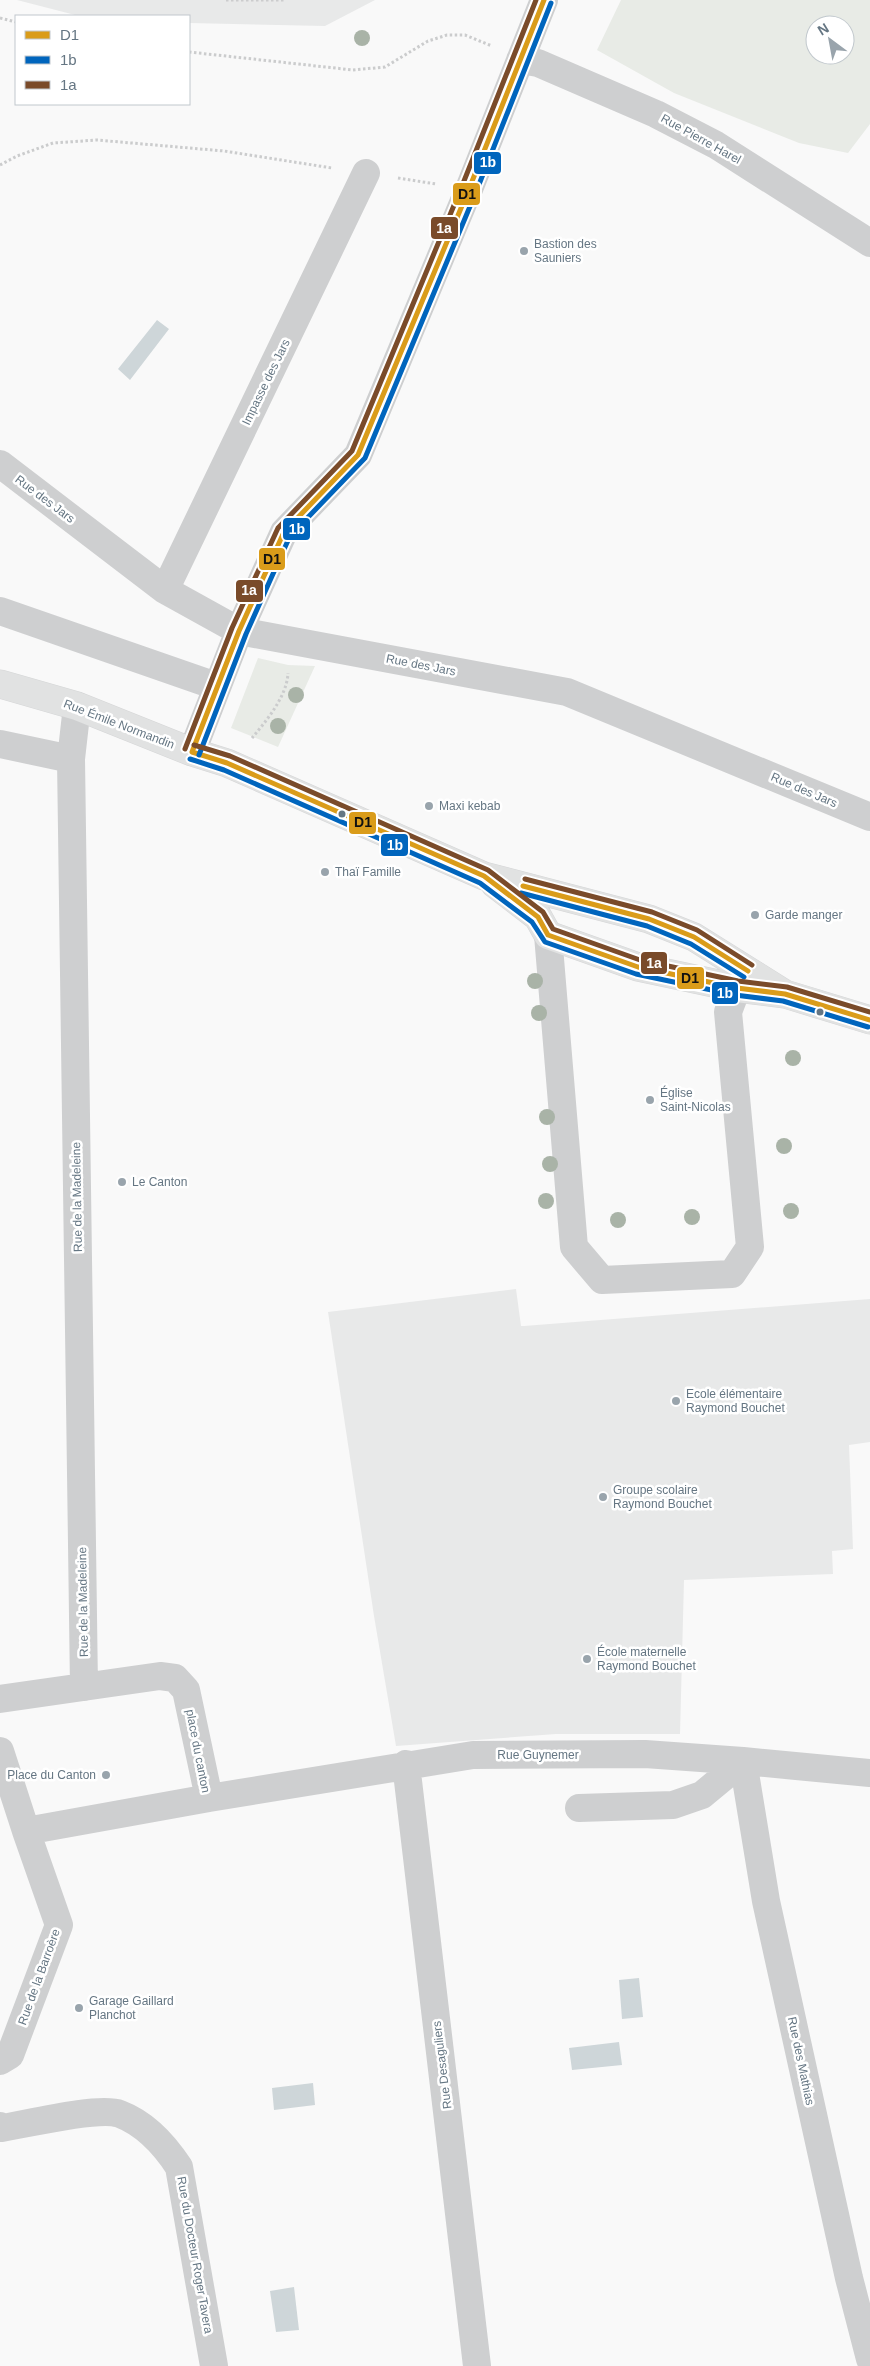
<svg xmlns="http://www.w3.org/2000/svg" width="870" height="2366" viewBox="0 0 870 2366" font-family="Arial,sans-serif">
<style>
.built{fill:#e8e9e9}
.green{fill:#e8ebe6;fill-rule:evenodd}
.water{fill:#ced6d9}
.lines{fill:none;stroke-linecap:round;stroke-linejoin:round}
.major-casing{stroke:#d5d6d7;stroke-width:29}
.path{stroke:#cbcccd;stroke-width:3;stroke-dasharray:2.5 2.5;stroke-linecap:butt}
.minor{stroke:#cecfd0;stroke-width:28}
.major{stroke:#e1e2e2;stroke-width:28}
.bus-1-casing{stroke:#fff;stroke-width:9}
.bus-2-casing{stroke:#fff;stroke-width:9}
.bus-3-casing{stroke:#fff;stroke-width:9}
.bus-1{stroke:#da9c1a;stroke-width:5}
.bus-2{stroke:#0065bd;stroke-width:5}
.bus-3{stroke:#7a4b2a;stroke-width:5}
.tree{fill:#a9b3a7}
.poi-dot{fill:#99a4ac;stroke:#fff;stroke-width:2}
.bus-dot{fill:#657683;stroke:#fff;stroke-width:2}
.labels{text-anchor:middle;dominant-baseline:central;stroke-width:5;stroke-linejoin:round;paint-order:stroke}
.street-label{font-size:12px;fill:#657683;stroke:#fff}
.poi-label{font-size:12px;fill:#657683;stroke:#fff;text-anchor:start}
.line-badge{stroke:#fff;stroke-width:2}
.badge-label{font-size:14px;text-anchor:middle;font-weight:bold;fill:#fff}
.pale-badge-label{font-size:14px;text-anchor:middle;font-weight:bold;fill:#111}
</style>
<rect width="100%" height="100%" fill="#f9f9f9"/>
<path class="built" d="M 17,0 L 375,0 L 325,26 L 189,23 L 189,16 L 79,16 Z
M 516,1289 L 521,1326 L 524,1326 L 870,1299 L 870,1442 L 849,1445 L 853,1549 L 832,1551 L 833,1574 L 684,1580 L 680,1734 L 556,1734 L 396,1746 L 374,1616 L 328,1312 Z"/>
<path class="green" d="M 621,0 L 870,0 L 870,124 L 848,153 L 799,143 L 674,93 L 597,50 ZM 815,25 L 845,25 L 845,55 L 815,55 Z
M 258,658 L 288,665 L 315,666 L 278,747 L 231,728 Z"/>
<path class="water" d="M 157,320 L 169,329 L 130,380 L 118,369 Z
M 639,1978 L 643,2017 L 622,2019 L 619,1980 Z
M 619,2042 L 622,2065 L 572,2070 L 569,2048 Z
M 313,2083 L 315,2105 L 274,2110 L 272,2088 Z
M 294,2287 L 299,2330 L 276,2332 L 270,2291 Z"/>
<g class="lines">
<g class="major-casing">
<path id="major" d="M 0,684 L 77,706 L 192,752 L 227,763 L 484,876 L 649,919 L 694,937 L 785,994
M 495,884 L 538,917 L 548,935 L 638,967 L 737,988 L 785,994 L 870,1020"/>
</g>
<path class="path" d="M 226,0 L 285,0
M 0,18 L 16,22
M 189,52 L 353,70 L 385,67 L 428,41 L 447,35 L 465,35 L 492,46
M 0,165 L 17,156 L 53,143 L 97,140 L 224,151 L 332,168
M 398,178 L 436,184
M 252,738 C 267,720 287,696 288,673"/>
<path class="minor" d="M 520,60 L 538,63 L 656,114 L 716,145 L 870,243
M 0,464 L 165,590 L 239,631 L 567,692 L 870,817
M 165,590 L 366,173
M 0,611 L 216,686
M 77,706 L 71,759 L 84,1687
M 0,744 L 71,759
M 192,752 L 239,631 L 284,532 L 358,455 L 469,189 L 544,0
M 548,935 L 574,1247 L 602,1280 L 732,1274 L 750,1247 L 728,1012 L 737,988
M 0,1699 L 160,1676 L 175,1678 L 186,1690 L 209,1798 L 26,1831 L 0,1751
M 743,1761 L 766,1901 L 849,2278 L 870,2359
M 406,1764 L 477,2366
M 209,1798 L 473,1755 L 645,1754 L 743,1761 L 870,1773
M 579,1808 L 673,1805 L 702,1795 L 743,1761
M 0,2061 L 10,2055 L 59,1925 L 26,1831
M 0,2126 L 2,2128 C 27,2124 99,2106 120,2114 C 146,2124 164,2144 179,2167 L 214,2366"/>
<use href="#major" class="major"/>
<g class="bus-1-casing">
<path id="bus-1" d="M 192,752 L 239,631 L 284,532 L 358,455 L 469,189 L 544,0
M 192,752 L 227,763 L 484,876 L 538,917 L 548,935 L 638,967 L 737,988 L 785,994 L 870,1020
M 523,886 L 649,919 L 694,937 L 748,971"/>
</g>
<g class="bus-2-casing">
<path id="bus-2" d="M 199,755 L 246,634 L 290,536 L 365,458 L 476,192 L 551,3
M 190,759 L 224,770 L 480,883 L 532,922 L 545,942 L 636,974 L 735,995 L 783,1001 L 868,1027
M 521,893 L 647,926 L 691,944 L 744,977"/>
</g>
<g class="bus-3-casing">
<path id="bus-3" d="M 194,745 L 230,756 L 488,870 L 543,912 L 553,929 L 640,960 L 738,981 L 787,987 L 870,1012
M 185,749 L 232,628 L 278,528 L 352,451 L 462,186 L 536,0
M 525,879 L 652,912 L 697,930 L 752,965"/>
</g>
<use href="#bus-1" class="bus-1"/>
<use href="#bus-2" class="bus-2"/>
<use href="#bus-3" class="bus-3"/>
</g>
<g class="tree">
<circle cx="362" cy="38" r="8"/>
<circle cx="296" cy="695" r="8"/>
<circle cx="278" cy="726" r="8"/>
<circle cx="535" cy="981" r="8"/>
<circle cx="539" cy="1013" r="8"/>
<circle cx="793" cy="1058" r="8"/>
<circle cx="547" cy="1117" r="8"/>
<circle cx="784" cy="1146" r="8"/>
<circle cx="550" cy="1164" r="8"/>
<circle cx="546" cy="1201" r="8"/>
<circle cx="791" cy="1211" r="8"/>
<circle cx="692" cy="1217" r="8"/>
<circle cx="618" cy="1220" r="8"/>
</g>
<g class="poi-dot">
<circle cx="524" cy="251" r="5"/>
<circle cx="429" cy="806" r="5"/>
<circle cx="325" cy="872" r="5"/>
<circle cx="755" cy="915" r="5"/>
<circle cx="650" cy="1100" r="5"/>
<circle cx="122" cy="1182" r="5"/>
<circle cx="676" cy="1401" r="5"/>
<circle cx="603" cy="1497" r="5"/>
<circle cx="587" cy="1659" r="5"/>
<circle cx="106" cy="1775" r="5"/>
<circle cx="79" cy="2008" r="5"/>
</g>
<g class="bus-dot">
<circle cx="342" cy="814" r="4.5"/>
<circle cx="820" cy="1012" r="4.5"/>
</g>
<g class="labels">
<g class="street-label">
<text transform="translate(701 139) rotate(29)">Rue Pierre Harel</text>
<text transform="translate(266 382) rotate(-64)">Impasse des Jars</text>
<text transform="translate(45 499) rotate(37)">Rue des Jars</text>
<text transform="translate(421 665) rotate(11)">Rue des Jars</text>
<text transform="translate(119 724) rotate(21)">Rue Émile Normandin</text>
<text transform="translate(804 790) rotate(23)">Rue des Jars</text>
<text transform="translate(77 1197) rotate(-91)">Rue de la Madeleine</text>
<text transform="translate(83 1602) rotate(-91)">Rue de la Madeleine</text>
<text transform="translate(198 1751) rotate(79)">place du canton</text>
<text x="538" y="1755">Rue Guynemer</text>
<text transform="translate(39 1977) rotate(-70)">Rue de la Barroère</text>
<text transform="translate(801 2061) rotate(78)">Rue des Mathias</text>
<text transform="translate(442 2065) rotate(-97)">Rue Desaguliers</text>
<text transform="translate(195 2255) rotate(80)">Rue du Docteur Roger Tavera</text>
</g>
<g class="poi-label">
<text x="534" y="244">Bastion des<tspan x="534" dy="14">Sauniers</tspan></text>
<text x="439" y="806">Maxi kebab</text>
<text x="335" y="872">Thaï Famille</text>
<text x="765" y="915">Garde manger</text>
<text x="660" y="1093">Église<tspan x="660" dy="14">Saint-Nicolas</tspan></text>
<text x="132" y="1182">Le Canton</text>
<text x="686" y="1394">Ecole élémentaire<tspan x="686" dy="14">Raymond Bouchet</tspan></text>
<text x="613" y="1490">Groupe scolaire<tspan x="613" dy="14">Raymond Bouchet</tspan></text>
<text x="597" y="1652">École maternelle<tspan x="597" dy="14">Raymond Bouchet</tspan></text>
<text x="96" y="1775" text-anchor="end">Place du Canton</text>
<text x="89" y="2001">Garage Gaillard<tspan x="89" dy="14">Planchot</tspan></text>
</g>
</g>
<g class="line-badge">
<rect x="473" y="151" width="29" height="24" rx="5" fill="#0065bd"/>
<rect x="452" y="182" width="29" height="24" rx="5" fill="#da9c1a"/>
<rect x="430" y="216" width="29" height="24" rx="5" fill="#7a4b2a"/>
<rect x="282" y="517" width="29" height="24" rx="5" fill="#0065bd"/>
<rect x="258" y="547" width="28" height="24" rx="5" fill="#da9c1a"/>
<rect x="235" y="579" width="29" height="24" rx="5" fill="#7a4b2a"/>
<rect x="348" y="811" width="29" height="24" rx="5" fill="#da9c1a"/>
<rect x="380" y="833" width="29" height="24" rx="5" fill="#0065bd"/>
<rect x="640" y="951" width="28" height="24" rx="5" fill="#7a4b2a"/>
<rect x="676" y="966" width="29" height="24" rx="5" fill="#da9c1a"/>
<rect x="711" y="981" width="28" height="24" rx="5" fill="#0065bd"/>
</g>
<g class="badge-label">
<text x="488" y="167">1b</text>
<text x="444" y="233">1a</text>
<text x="297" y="534">1b</text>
<text x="249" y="595">1a</text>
<text x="395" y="850">1b</text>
<text x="654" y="968">1a</text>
<text x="725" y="998">1b</text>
</g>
<g class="pale-badge-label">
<text x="467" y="199">D1</text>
<text x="272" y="564">D1</text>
<text x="363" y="827">D1</text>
<text x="690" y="983">D1</text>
</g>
<rect x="15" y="15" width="175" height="90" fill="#ffffff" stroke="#c1c8cd"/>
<rect x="25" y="31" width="25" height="8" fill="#da9c1a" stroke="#c1c8cd"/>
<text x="60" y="40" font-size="15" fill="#657683">D1</text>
<rect x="25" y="56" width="25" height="8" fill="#0065bd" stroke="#c1c8cd"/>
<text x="60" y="65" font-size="15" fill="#657683">1b</text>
<rect x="25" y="81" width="25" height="8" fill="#7a4b2a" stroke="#c1c8cd"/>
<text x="60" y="90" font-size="15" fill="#657683">1a</text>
<g transform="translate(830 40) rotate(328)"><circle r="24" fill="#ffffff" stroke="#c1c8cd"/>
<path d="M0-4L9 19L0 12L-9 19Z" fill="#99a4ac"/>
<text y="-8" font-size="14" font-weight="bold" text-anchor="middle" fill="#657683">N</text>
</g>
</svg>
